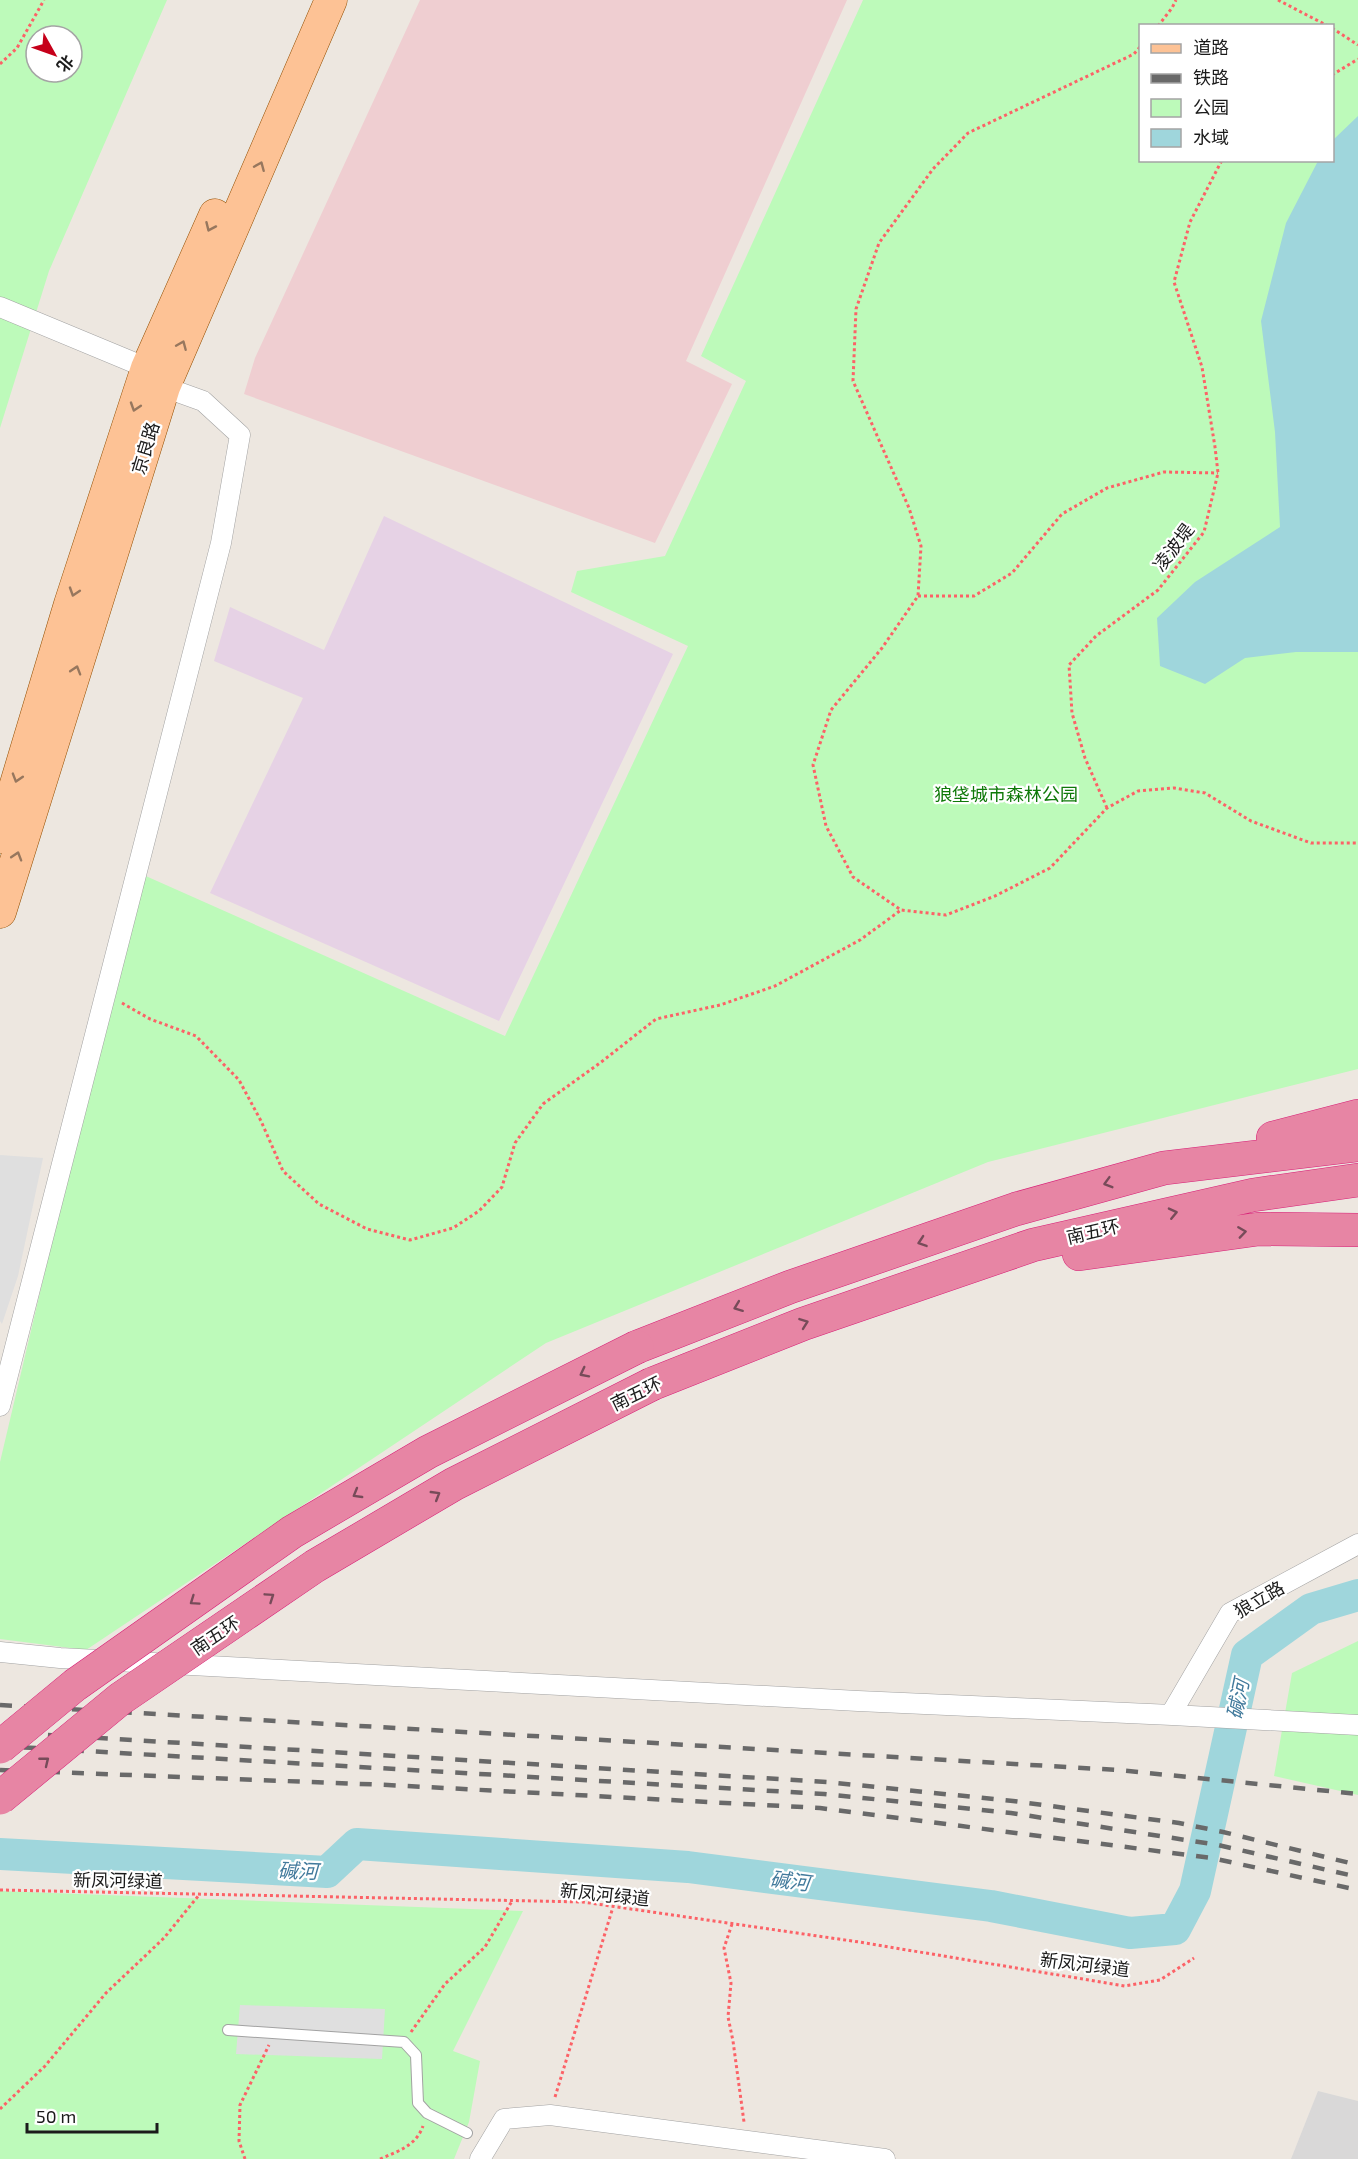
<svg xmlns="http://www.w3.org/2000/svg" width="1358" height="2159" viewBox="0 0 1358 2159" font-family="'Exo 2','Noto Sans SC',sans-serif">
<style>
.residential{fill:#d9d8d8}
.commercial{fill:#efced1}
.industrial{fill:#e6d2e5}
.park{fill:#bdfaba;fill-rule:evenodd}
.parking{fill:#dfdfdf}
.water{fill:#9fd6dc}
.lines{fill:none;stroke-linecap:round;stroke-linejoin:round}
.river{stroke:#9fd6dc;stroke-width:32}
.service-casing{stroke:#a2a2a2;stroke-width:12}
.minor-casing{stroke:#a2a2a2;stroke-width:21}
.primary-casing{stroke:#924e00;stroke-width:33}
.motorway-casing{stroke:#d72077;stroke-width:34}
.path{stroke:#fc6267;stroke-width:3;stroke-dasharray:3 3;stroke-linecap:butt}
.service{stroke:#fff;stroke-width:10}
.minor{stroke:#fff;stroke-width:20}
.primary{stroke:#fdc295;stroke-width:32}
.motorway{stroke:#e785a4;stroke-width:33}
.rail{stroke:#696969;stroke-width:4.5;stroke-dasharray:12 12;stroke-linecap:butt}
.motorway-bridge-casing{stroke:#d72077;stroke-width:34;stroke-linecap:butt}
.motorway-bridge{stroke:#e785a4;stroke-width:33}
.oneway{stroke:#97775e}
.oneway2{stroke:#774b59}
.labels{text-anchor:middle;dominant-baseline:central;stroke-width:4.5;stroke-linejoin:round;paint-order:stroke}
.street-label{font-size:18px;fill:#1b1b1b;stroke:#fff}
.park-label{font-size:18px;fill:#0f7909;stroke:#fff}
.water-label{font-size:20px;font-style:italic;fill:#427a9c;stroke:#fff}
</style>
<rect width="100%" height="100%" fill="#ede7e0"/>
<path class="residential" d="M 1318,2091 L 1358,2101 L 1358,2159 L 1291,2159 Z"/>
<path class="commercial" d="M 420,0 L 847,0 L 686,361 L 732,384 L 655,543 L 244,394 L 255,358 Z"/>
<path class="industrial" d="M 384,516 L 673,654 L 499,1021 L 210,893 L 303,698 L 214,661 L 230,607 L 324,650 Z"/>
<path class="park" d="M 0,0 L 167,0 L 49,271 L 0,428 ZM 36,36 L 72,36 L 72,72 L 36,72 Z
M 863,0 L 1358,0 L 1358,1069 L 988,1162 L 546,1343 L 86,1650 L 0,1639 L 0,1462 L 139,873 L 505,1036 L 688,646 L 571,592 L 577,571 L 665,556 L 746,381 L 701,356 ZM 1140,26 L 1332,26 L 1332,160 L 1140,160 Z
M 1358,1641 L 1358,1795 L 1274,1776 L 1292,1673 Z
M 0,1891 L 523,1911 L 453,2051 L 480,2061 L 469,2122 L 454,2159 L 0,2159 Z"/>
<path class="parking" d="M 0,1155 L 43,1158 L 18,1276 L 2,1324 L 0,1321 Z
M 240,2005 L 385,2009 L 382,2059 L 236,2054 Z"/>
<path class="water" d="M 1358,116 L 1358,652 L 1296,652 L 1245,658 L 1205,684 L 1160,666 L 1157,618 L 1195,582 L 1280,527 L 1275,432 L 1261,321 L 1286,223 L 1318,161 L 1332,160 L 1333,140 Z"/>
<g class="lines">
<path class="river" d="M 0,1854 L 327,1872 L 357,1844 L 688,1867 L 991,1906 L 1130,1933 L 1175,1929 L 1195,1891 L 1247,1655 L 1311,1609 L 1358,1595"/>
<g class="service-casing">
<path id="service" d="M 228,2030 L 404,2042 L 416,2055 L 418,2103 L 427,2113 L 467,2133"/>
</g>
<g class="minor-casing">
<path id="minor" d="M 0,307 L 147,368 L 164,387 L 203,401 L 240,435 L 221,543 L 0,1406
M 0,1652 L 60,1658 L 858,1701 L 1172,1715 L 1358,1725
M 1171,1714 L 1230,1613 L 1358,1544
M 480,2159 L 504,2119 L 550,2115 L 885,2159"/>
</g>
<g class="primary-casing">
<path id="primary" d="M 0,837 L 70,604 L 147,368 L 215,215
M 0,912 L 164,387 L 331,0"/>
</g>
<g class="motorway-casing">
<path id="motorway" d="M 1273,1138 L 1358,1116
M 1079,1254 L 1259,1229 L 1358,1230
M 637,1347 L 790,1287 L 1016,1209 L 1164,1168 L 1358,1145
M 652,1384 L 803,1324 L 1033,1245 L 1253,1195 L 1358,1180"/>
</g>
<path class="path" d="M 1278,0 L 1328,26
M 1158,26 L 1172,8 L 1176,0
M 1332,28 L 1358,45
M 1140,47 L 1134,54 L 968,133 L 933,169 L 879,243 L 856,309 L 853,381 L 909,508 L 921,546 L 918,596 L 882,648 L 831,710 L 813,765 L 826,826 L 853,877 L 901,910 L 946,915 L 995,896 L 1050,868 L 1107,808 L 1138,791 L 1174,788 L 1205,793 L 1251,821 L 1311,843 L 1358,843
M 0,64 L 17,48 L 44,0
M 1332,75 L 1358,59
M 918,596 L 974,596 L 1012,573 L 1062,514 L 1107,488 L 1164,472 L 1218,473
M 1107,808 L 1085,758 L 1072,713 L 1069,665 L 1096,636 L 1158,590 L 1204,532 L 1218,473 L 1215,447 L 1202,367 L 1174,282 L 1190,222 L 1222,160
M 122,1003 L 150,1019 L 196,1036 L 239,1080 L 261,1121 L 283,1171 L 319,1204 L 367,1229 L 410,1240 L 453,1228 L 479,1211 L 502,1187 L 515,1143 L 543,1104 L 600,1063 L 656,1019 L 720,1005 L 775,986 L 860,940 L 901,910
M 0,1890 L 583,1902 L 859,1942 L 1125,1986 L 1160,1980 L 1194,1958
M 732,1924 L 724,1948 L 731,1983 L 728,2017 L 733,2041 L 744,2122
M 411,2032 L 445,1984 L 485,1947 L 512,1901
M 555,2097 L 613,1907
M 0,2109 L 45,2066 L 106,1993 L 164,1938 L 199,1895
M 245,2159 L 239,2141 L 240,2105 L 269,2045
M 380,2159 C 398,2151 416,2146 423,2126"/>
<use href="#service" class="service"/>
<use href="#minor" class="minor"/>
<use href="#primary" class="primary"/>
<use href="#motorway" class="motorway"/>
<path class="rail" d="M 0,1705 L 1118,1770 L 1358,1794
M 0,1732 L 827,1782 L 1013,1801 L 1179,1823 L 1223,1832 L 1358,1865
M 0,1746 L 824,1794 L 1011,1813 L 1218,1845 L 1358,1877
M 0,1770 L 388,1785 L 820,1808 L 1212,1858 L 1358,1890"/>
<g class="motorway-bridge-casing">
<path id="motorway-bridge" d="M 0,1747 L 75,1685 L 292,1532 L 428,1452 L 637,1347
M 0,1798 L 120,1699 L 315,1566 L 454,1484 L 652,1384"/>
</g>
<use href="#motorway-bridge" class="motorway-bridge"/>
</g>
<defs><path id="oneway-chevron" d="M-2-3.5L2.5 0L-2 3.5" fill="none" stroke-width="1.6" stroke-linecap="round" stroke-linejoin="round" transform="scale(1.5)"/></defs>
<g class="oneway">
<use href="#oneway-chevron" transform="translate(260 166) rotate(-67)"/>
<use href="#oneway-chevron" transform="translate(210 227) rotate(114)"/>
<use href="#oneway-chevron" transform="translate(182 345) rotate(-67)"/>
<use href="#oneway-chevron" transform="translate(135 407) rotate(108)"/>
<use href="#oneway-chevron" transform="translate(74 592) rotate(108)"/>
<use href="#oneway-chevron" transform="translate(76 670) rotate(-73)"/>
<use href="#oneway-chevron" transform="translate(17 778) rotate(107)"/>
<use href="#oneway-chevron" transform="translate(17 856) rotate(-73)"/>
</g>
<g class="oneway2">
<use href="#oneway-chevron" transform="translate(1108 1183) rotate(164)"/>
<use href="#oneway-chevron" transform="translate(1173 1213) rotate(-13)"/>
<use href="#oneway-chevron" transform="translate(1242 1232) rotate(-8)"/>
<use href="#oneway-chevron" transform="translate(922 1242) rotate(161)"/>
<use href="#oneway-chevron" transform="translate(738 1307) rotate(159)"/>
<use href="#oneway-chevron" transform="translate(804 1323) rotate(-20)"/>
<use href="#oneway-chevron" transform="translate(584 1373) rotate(153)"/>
<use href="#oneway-chevron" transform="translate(357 1494) rotate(150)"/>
<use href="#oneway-chevron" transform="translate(436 1495) rotate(-31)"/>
<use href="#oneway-chevron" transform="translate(270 1597) rotate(-34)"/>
<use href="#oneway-chevron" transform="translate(194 1601) rotate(145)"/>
<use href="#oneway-chevron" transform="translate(45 1761) rotate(-39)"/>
</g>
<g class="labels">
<g class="street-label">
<text transform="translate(145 448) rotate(-73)">京良路</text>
<text transform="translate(1173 547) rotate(-53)">凌波堤</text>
<text transform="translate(1093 1231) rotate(-13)">南五环</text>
<text transform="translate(636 1393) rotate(-26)">南五环</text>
<text transform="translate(1259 1599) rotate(-30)">狼立路</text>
<text transform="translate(215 1635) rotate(-34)">南五环</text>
<text transform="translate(118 1880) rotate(1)">新凤河绿道</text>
<text transform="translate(605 1894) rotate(6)">新凤河绿道</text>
<text transform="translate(1085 1964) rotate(7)">新凤河绿道</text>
</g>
<g class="park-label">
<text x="1006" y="794">狼垡城市森林公园</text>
</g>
<g class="water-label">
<text transform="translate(1237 1699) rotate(-78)">碱河</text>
<text transform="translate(298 1870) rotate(2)">碱河</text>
<text transform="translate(790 1880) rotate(7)">碱河</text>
</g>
</g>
<rect x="1139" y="24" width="195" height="138" fill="#ffffff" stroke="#a4a4a4" stroke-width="1.5"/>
<rect x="1151" y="44" width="30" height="9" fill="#fdc295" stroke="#a4a4a4" stroke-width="1.5"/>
<text x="1193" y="54" font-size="18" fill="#1b1b1b">道路</text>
<rect x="1151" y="74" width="30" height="9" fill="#696969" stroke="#a4a4a4" stroke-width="1.5"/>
<text x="1193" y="84" font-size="18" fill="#1b1b1b">铁路</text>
<rect x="1151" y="99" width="30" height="18" fill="#bdfaba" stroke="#a4a4a4" stroke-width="1.5"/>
<text x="1193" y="114" font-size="18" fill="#1b1b1b">公园</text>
<rect x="1151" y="129" width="30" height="18" fill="#9fd6dc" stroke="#a4a4a4" stroke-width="1.5"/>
<text x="1193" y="144" font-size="18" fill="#1b1b1b">水域</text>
<g transform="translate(54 54) rotate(130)"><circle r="28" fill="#ffffff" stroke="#a4a4a4" stroke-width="1.5"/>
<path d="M0-4.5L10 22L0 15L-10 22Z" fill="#c6001a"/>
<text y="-9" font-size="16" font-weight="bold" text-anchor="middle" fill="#1b1b1b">北</text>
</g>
<path d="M27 2123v9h130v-9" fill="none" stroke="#1b1b1b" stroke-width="3"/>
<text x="36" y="2123" font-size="18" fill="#1b1b1b" stroke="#ffffff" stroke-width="4.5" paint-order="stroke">50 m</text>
</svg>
